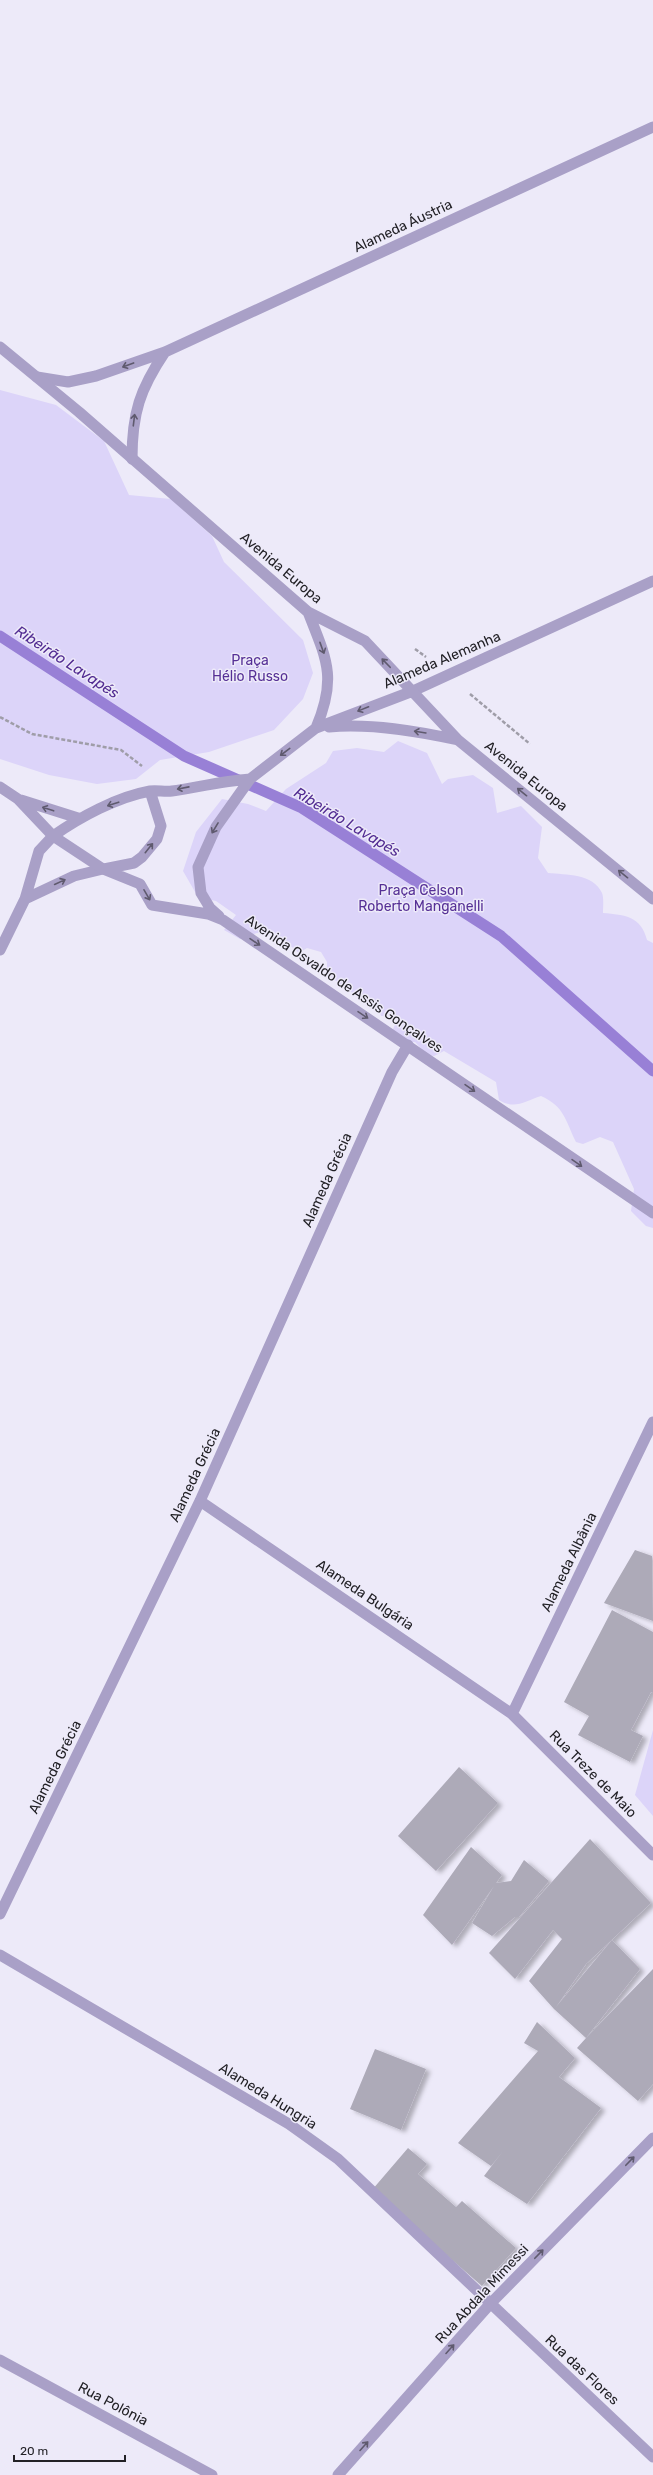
<svg xmlns="http://www.w3.org/2000/svg" width="653" height="2475" viewBox="0 0 653 2475" font-family="Rubik,sans-serif">
<style>
.green{fill:#dcd4f9}
.lines{fill:none;stroke-linecap:round;stroke-linejoin:round}
.stream{stroke:#9880d6;stroke-width:11}
.building{fill:#adaab8;filter:url(#shadow)}
.path{stroke:#9f9da8;stroke-width:2.5;stroke-dasharray:4 2;stroke-linecap:butt}
.minor{stroke:#a9a0c7;stroke-width:11}
.tertiary{stroke:#a9a0c7;stroke-width:11}
.oneway{stroke:#5f5a6e}
.labels{text-anchor:middle;dominant-baseline:central;stroke-width:3;stroke-linejoin:round;paint-order:stroke}
.street-label{font-size:14px;fill:#222126;stroke:#edeaf9}
.park-label{font-size:14px;fill:#563096;stroke:#edeaf9}
.water-label{font-size:15px;font-style:italic;fill:#522c92;stroke:#edeaf9}
</style>
<defs>
<filter id="shadow"><feDropShadow dx="4.5" dy="2.5" stdDeviation="2" flood-color="#0004"/></filter>
</defs>
<rect width="100%" height="100%" fill="#edeaf9"/>
<path class="green" d="M 0,390 L 56,405 L 104,441 L 129,495 L 171,499 L 212,536 L 224,562 L 303,640 L 313,673 L 303,699 L 274,730 L 209,752 L 160,760 L 136,779 L 97,784 L 49,775 L 0,759 Z
M 398,741 L 427,753 L 442,784 L 448,779 L 473,775 L 493,788 L 497,813 L 521,806 L 542,827 L 538,858 L 548,873 C 566,875 593,873 602,893 C 604,898 603,907 603,913 C 625,915 641,916 647,940 L 653,943 L 653,1228 L 646,1226 L 631,1211 L 634,1189 L 613,1142 L 600,1137 L 583,1144 L 576,1142 C 565,1120 565,1107 541,1096 C 525,1101 515,1110 499,1100 L 496,1082 L 444,1051 L 434,1056 L 427,1055 L 415,1042 L 400,1044 L 389,1038 L 399,1016 L 381,1016 L 376,1003 L 349,991 L 327,974 L 327,962 L 321,952 L 307,948 L 299,953 L 274,932 L 257,933 L 240,939 L 224,930 L 236,915 L 216,901 L 198,897 L 183,871 L 196,832 L 222,799 L 248,804 L 266,811 L 286,789 L 326,763 L 333,751 L 357,748 L 384,752 Z
M 653,1730 L 653,1816 L 635,1795 Z"/>
<g class="lines">
<path class="stream" d="M 0,636 L 184,756 L 302,808 L 501,936 L 653,1071"/>
</g>
<path class="building" d="M 635,1550 L 652,1556 L 653,1621 L 604,1603 Z
M 612,1610 L 653,1632 L 653,1693 L 651,1692 L 631,1730 L 643,1736 L 630,1762 L 578,1735 L 589,1716 L 564,1702 Z
M 459,1767 L 498,1803 L 436,1871 L 398,1836 Z
M 590,1839 L 651,1903 L 586,1964 L 556,2007 L 612,1940 L 640,1969 L 586,2038 L 653,1969 L 653,2084 L 638,2101 L 577,2048 L 586,2038 L 554,2009 L 529,1981 L 562,1939 L 553,1930 L 515,1979 L 489,1953 Z
M 471,1847 L 502,1875 L 496,1883 L 511,1881 L 524,1860 L 549,1881 L 519,1917 L 515,1917 L 492,1936 L 472,1923 L 494,1886 L 452,1945 L 423,1915 Z
M 537,2022 L 575,2058 L 559,2077 L 601,2108 L 527,2204 L 484,2176 L 503,2151 L 491,2166 L 458,2143 L 538,2051 L 524,2043 Z
M 375,2049 L 426,2069 L 401,2130 L 350,2109 Z
M 408,2148 L 427,2164 L 418,2174 L 456,2207 L 462,2201 L 516,2248 L 482,2286 L 372,2190 Z"/>
<g class="lines">
<path class="path" d="M 415,649 L 426,657
M 470,694 L 530,744
M 0,717 L 32,734 L 121,750 L 142,766"/>
<path class="minor" d="M 37,377 L 68,382 L 96,376 L 165,352 L 653,127
M 132,459 C 132,413 140,389 165,352
M 413,691 L 653,581
M 25,899 L 74,876 L 103,869
M 0,950 L 25,899 L 39,851 L 53,836
M 200,1501 L 512,1714 L 653,1855
M 512,1714 L 653,1422
M 0,1914 L 200,1501 L 392,1072 L 408,1045
M 0,1955 L 289,2124 L 338,2159 L 653,2457
M 0,2360 L 212,2475
M 338,2475 L 490,2304 L 653,2138"/>
<path class="tertiary" d="M 0,347 L 79,412 L 308,612 L 365,641 L 458,740 L 653,899
M 308,612 C 327,660 337,678 316,728
M 329,727 C 371,723 417,731 458,740
M 0,787 L 18,799 L 53,836 L 103,869 L 140,884 L 152,905 L 208,914 L 223,920 L 653,1213
M 21,800 L 78,818
M 53,836 C 80,817 117,797 150,791 C 157,790 165,792 172,791 C 198,787 224,781 250,779
M 104,869 L 134,863 L 142,857 L 157,839 L 161,826 L 150,791
M 219,916 L 210,908 L 201,893 L 198,867 L 216,827 L 250,779 L 316,728 L 413,691"/>
</g>
<defs><path id="oneway-shaft" d="M-6 0H5M1.5-3L5.5 0L1.5 3" fill="none" stroke-width="1.6" stroke-linecap="round" stroke-linejoin="round"/></defs>
<g class="oneway">
<use href="#oneway-shaft" transform="translate(128 365) rotate(160)"/>
<use href="#oneway-shaft" transform="translate(134 420) rotate(-83)"/>
<use href="#oneway-shaft" transform="translate(322 648) rotate(70)"/>
<use href="#oneway-shaft" transform="translate(386 663) rotate(-134)"/>
<use href="#oneway-shaft" transform="translate(363 709) rotate(158)"/>
<use href="#oneway-shaft" transform="translate(420 732) rotate(-171)"/>
<use href="#oneway-shaft" transform="translate(285 752) rotate(143)"/>
<use href="#oneway-shaft" transform="translate(183 788) rotate(169)"/>
<use href="#oneway-shaft" transform="translate(522 792) rotate(-141)"/>
<use href="#oneway-shaft" transform="translate(113 804) rotate(162)"/>
<use href="#oneway-shaft" transform="translate(48 809) rotate(-162)"/>
<use href="#oneway-shaft" transform="translate(215 828) rotate(121)"/>
<use href="#oneway-shaft" transform="translate(149 848) rotate(-51)"/>
<use href="#oneway-shaft" transform="translate(623 874) rotate(-141)"/>
<use href="#oneway-shaft" transform="translate(60 882) rotate(-25)"/>
<use href="#oneway-shaft" transform="translate(147 895) rotate(60)"/>
<use href="#oneway-shaft" transform="translate(255 942) rotate(34)"/>
<use href="#oneway-shaft" transform="translate(363 1015) rotate(34)"/>
<use href="#oneway-shaft" transform="translate(470 1088) rotate(35)"/>
<use href="#oneway-shaft" transform="translate(577 1163) rotate(35)"/>
<use href="#oneway-shaft" transform="translate(630 2161) rotate(-46)"/>
<use href="#oneway-shaft" transform="translate(539 2254) rotate(-46)"/>
<use href="#oneway-shaft" transform="translate(450 2349) rotate(-48)"/>
<use href="#oneway-shaft" transform="translate(364 2446) rotate(-48)"/>
</g>
<g class="labels">
<g class="street-label">
<text transform="translate(403 226) rotate(-25)">Alameda Áustria</text>
<text transform="translate(281 568) rotate(40)">Avenida Europa</text>
<text transform="translate(442 660) rotate(-23)">Alameda Alemanha</text>
<text transform="translate(526 776) rotate(39)">Avenida Europa</text>
<text transform="translate(344 984) rotate(34)">Avenida Osvaldo de Assis Gonçalves</text>
<text transform="translate(327 1180) rotate(-66)">Alameda Grécia</text>
<text transform="translate(195 1475) rotate(-65)">Alameda Grécia</text>
<text transform="translate(569 1562) rotate(-64)">Alameda Albânia</text>
<text transform="translate(365 1595) rotate(34)">Alameda Bulgária</text>
<text transform="translate(55 1767) rotate(-64)">Alameda Grécia</text>
<text transform="translate(593 1774) rotate(45)">Rua Treze de Maio</text>
<text transform="translate(268 2096) rotate(32)">Alameda Hungria</text>
<text transform="translate(482 2294) rotate(-47)">Rua Abdala Mimessi</text>
<text transform="translate(582 2370) rotate(43)">Rua das Flores</text>
<text transform="translate(113 2404) rotate(28)">Rua Polônia</text>
</g>
<g class="park-label">
<text x="250" y="660">Praça<tspan x="250" dy="16">Hélio Russo</tspan></text>
<text x="421" y="890">Praça Celson<tspan x="421" dy="16">Roberto Manganelli</tspan></text>
</g>
<g class="water-label">
<text transform="translate(67 662) rotate(33)">Ribeirão Lavapés</text>
<text transform="translate(347 822) rotate(31)">Ribeirão Lavapés</text>
</g>
</g>
<path d="M14 2455v6h111v-6" fill="none" stroke="#222126" stroke-width="2"/>
<text x="20" y="2455" font-size="12" fill="#222126" stroke="#edeaf9" stroke-width="3" paint-order="stroke">20 m</text>
</svg>
